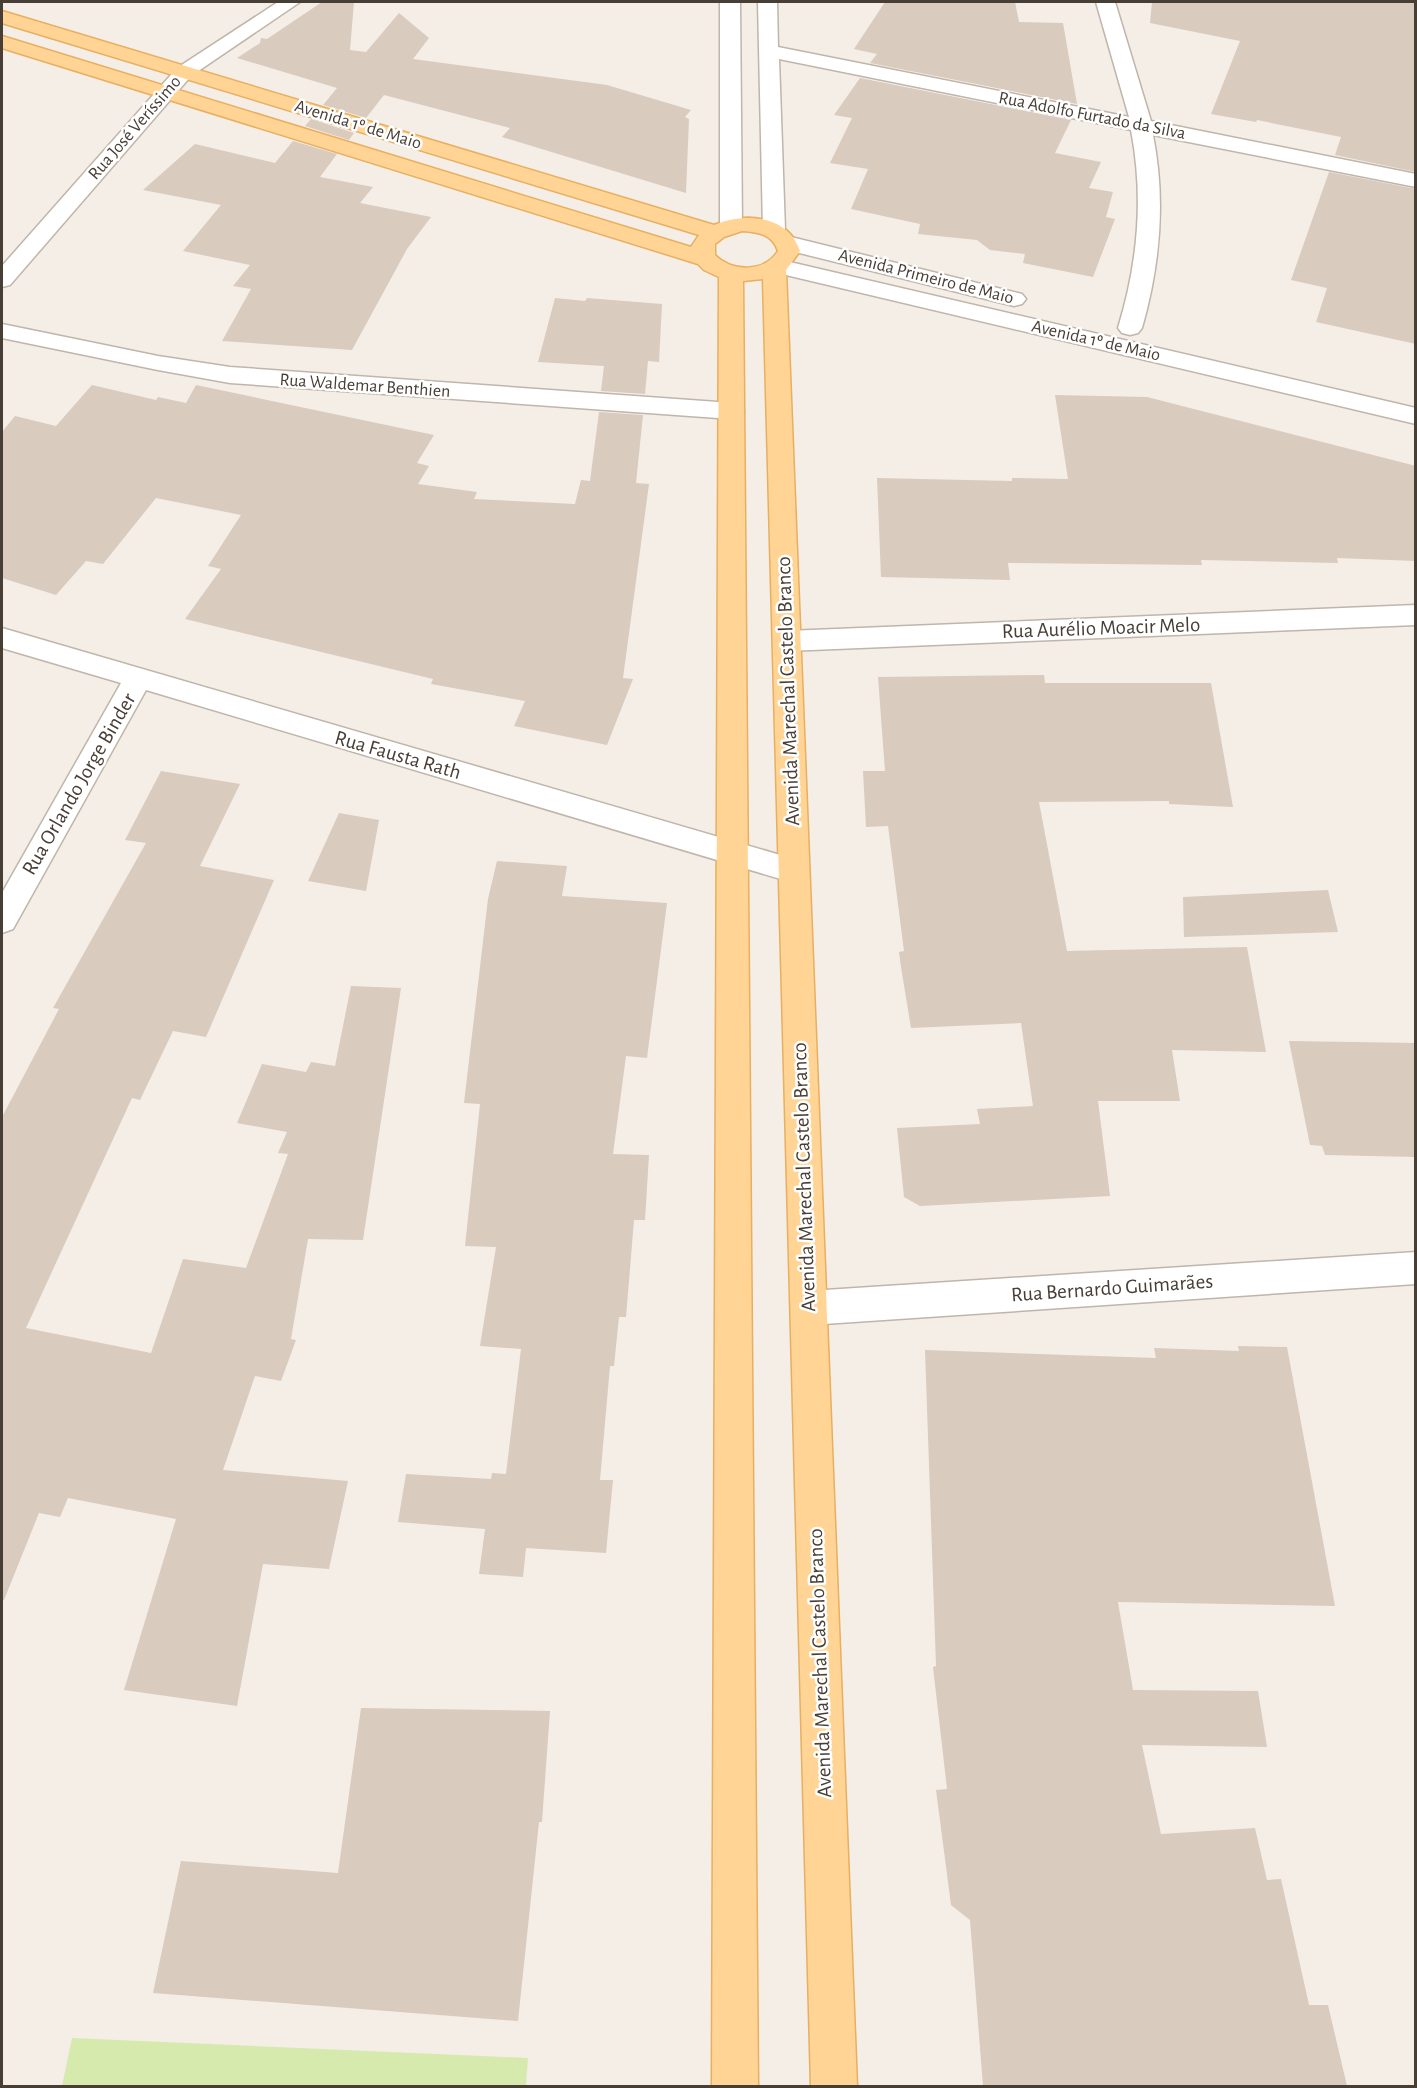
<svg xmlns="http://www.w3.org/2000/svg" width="1417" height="2088" viewBox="0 0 1417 2088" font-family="'Alegreya Sans',sans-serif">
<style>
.green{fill:#d6eaae}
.building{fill:#d9cbbe}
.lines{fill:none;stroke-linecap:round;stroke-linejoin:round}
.minor-casing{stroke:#c0b5a9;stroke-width:3}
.major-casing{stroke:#e8af61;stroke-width:3}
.minor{fill:#fff;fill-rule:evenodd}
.major{fill:#ffd494;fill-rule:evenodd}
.labels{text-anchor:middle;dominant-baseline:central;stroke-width:5;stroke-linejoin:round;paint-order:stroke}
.far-street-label{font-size:18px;fill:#473e35;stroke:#fff}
.street-label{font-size:21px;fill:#473e35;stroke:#fff}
</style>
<rect width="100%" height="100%" fill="#f4eee7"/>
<path class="green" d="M 72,2038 L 528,2058 L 526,2086 L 62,2086 Z"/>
<path class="building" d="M 322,2 L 354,2 L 350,50 L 366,52 L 399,13 L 429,38 L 413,59 L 607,85 L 691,110 L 685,117 L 689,119 L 686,193 L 502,137 L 510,128 L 384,95 L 366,118 L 323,105 L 337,88 L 237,58 L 260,43 L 261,38 L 267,39 Z
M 885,2 L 1015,2 L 1019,22 L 1063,23 L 1077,104 L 870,63 L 877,54 L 854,49 Z
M 1152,2 L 1416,2 L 1416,172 L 1335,155 L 1341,137 L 1257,120 L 1256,122 L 1211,114 L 1240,41 L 1150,23 Z
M 860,78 L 1071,120 L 1055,153 L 1101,162 L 1089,188 L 1113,192 L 1106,217 L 1115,219 L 1093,277 L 1023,263 L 1025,254 L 990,250 L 977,240 L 918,234 L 920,224 L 851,209 L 868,169 L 830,163 L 852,118 L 834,115 Z
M 311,119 L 354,133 L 349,140 L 305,126 Z
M 293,141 L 337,154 L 320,177 L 373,187 L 360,203 L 431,217 L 407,249 L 352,350 L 222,341 L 251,289 L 233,286 L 250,265 L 183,251 L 221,205 L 143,190 L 195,144 L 275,163 Z
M 1329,172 L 1416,189 L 1416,344 L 1316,322 L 1327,288 L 1291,280 Z
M 555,298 L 585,301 L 587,298 L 662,304 L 659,362 L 648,361 L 645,394 L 601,391 L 604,366 L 538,362 Z
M 92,385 L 156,400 L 158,397 L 186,403 L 196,385 L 434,435 L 417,463 L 429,466 L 418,484 L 477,492 L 474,499 L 575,504 L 581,480 L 590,481 L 599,412 L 643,415 L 636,483 L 649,484 L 623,678 L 633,679 L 607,745 L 514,726 L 525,701 L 431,684 L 433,679 L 185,619 L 221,569 L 208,566 L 241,515 L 156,498 L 103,564 L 86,561 L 56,595 L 2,578 L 2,432 L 15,416 L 56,426 Z
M 1055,395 L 1147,397 L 1416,466 L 1416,561 L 1337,558 L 1338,563 L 1201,560 L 1202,565 L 1008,563 L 1010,580 L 881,577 L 877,478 L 1012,481 L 1012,478 L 1068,479 Z
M 1044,675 L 1045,683 L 1211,683 L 1233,807 L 1169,804 L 1169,801 L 1039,802 L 1067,951 L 1247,947 L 1266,1052 L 1172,1050 L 1180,1101 L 1098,1101 L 1110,1196 L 920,1206 L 904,1197 L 897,1128 L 980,1124 L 977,1109 L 1033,1106 L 1021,1023 L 911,1028 L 901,967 L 899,952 L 904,951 L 888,826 L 866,827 L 863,771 L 885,771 L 878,677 Z
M 161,771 L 240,784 L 200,866 L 274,880 L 206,1037 L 173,1031 L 140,1100 L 132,1098 L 26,1328 L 151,1353 L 183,1259 L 246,1268 L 288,1154 L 278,1153 L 287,1132 L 237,1123 L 262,1064 L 306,1072 L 311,1062 L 335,1066 L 351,986 L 401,988 L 363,1240 L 308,1239 L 291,1339 L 296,1340 L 281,1381 L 255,1376 L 223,1470 L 348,1481 L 329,1569 L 263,1564 L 237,1706 L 124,1690 L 176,1519 L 68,1498 L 60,1517 L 39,1513 L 4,1600 L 2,1600 L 2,1117 L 59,1009 L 53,1008 L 146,843 L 125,840 Z
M 339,813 L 379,820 L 366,891 L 308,881 Z
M 497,861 L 567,866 L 562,896 L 667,903 L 647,1058 L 626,1056 L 613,1154 L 649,1155 L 645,1220 L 634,1220 L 626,1317 L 619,1317 L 614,1366 L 610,1366 L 600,1480 L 613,1480 L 606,1553 L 526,1548 L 523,1577 L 479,1574 L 485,1529 L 398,1522 L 406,1474 L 491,1479 L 492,1473 L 506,1474 L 521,1349 L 480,1346 L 496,1247 L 465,1246 L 480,1104 L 464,1103 L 488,899 Z
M 1328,890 L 1338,932 L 1184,937 L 1183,897 Z
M 1289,1041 L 1416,1043 L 1416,1157 L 1325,1155 L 1322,1146 L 1310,1145 Z
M 1238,1346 L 1287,1347 L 1335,1606 L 1118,1602 L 1133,1690 L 1258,1691 L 1267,1747 L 1142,1745 L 1161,1834 L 1255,1828 L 1267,1880 L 1281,1879 L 1309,2005 L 1328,2005 L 1347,2086 L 983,2086 L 970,1920 L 951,1905 L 936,1790 L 947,1789 L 933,1667 L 936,1666 L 925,1350 L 1156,1358 L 1154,1348 L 1239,1351 Z
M 361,1708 L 550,1711 L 542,1822 L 539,1822 L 518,2021 L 153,1993 L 181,1861 L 338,1873 Z"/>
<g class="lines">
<g class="minor-casing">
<path id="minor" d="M 278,2 L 300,2 L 191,76 L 10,285 L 2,287 L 2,266 L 177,68 Z
M 720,2 L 740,2 L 742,225 L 739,230 L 731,232 L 723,230 L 720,225 Z
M 758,2 L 777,2 L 778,47 L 1129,117 L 1096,2 L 1115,2 L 1151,121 L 1416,174 L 1416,187 L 1153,135 C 1166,200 1160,265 1142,328 L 1138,333 L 1130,335 L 1122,333 L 1118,328 C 1138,263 1144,197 1131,130 L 779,59 L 785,230 L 782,235 L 774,237 L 766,235 L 763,230 Z
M 787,236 L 1022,294 L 1026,299 L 1022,304 L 1014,306 L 779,248 L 776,243 L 779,238 Z
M 777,259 L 1416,408 L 1416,424 L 769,271 L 766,266 L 769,261 Z
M 2,324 L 158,356 L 230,367 L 732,403 L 741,405 L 744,411 L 741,417 L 732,419 L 230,383 L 158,370 L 2,338 Z
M 1416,605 L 1416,625 L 787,651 L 777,648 L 773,641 L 777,634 L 787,631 Z
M 2,628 L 794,859 L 805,863 L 809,871 L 805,879 L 794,883 L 146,690 L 13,929 L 2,933 L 2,893 L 121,683 L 2,648 Z
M 1416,1252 L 1416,1284 L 809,1325 L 796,1320 L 791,1308 L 796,1296 L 809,1291 Z"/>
</g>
<g class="major-casing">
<path id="major" d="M 2,11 L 714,225 C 745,212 788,215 800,251 L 786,270 L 857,2086 L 811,2086 L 763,279 L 743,281 L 758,2086 L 712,2086 L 719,277 L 704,270 L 698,264 L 2,48 L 2,36 L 691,247 L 699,235 L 2,23 ZM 742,231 C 758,232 772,234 778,251 C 764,273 732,272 715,255 L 715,244 L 724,237 Z"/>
</g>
<use href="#minor" class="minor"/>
<use href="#major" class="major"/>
</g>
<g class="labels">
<g class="far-street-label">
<text transform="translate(1092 116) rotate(11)">Rua Adolfo Furtado da Silva</text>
<text transform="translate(358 125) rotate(17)">Avenida 1º de Maio</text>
<text transform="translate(135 128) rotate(-49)">Rua José Veríssimo</text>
<text transform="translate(926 277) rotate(14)">Avenida Primeiro de Maio</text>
<text transform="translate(1096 341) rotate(13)">Avenida 1º de Maio</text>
<text transform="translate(365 386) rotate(4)">Rua Waldemar Benthien</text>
</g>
<g class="street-label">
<text transform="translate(1101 628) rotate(-2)">Rua Aurélio Moacir Melo</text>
<text transform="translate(788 691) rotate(-92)">Avenida Marechal Castelo Branco</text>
<text transform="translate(398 755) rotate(16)">Rua Fausta Rath</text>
<text transform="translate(79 784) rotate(-60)">Rua Orlando Jorge Binder</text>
<text transform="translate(804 1177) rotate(-92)">Avenida Marechal Castelo Branco</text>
<text transform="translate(1112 1288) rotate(-4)">Rua Bernardo Guimarães</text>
<text transform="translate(820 1663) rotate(-92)">Avenida Marechal Castelo Branco</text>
</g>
</g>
<rect width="1417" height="2088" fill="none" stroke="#473e35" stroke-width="6"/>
</svg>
